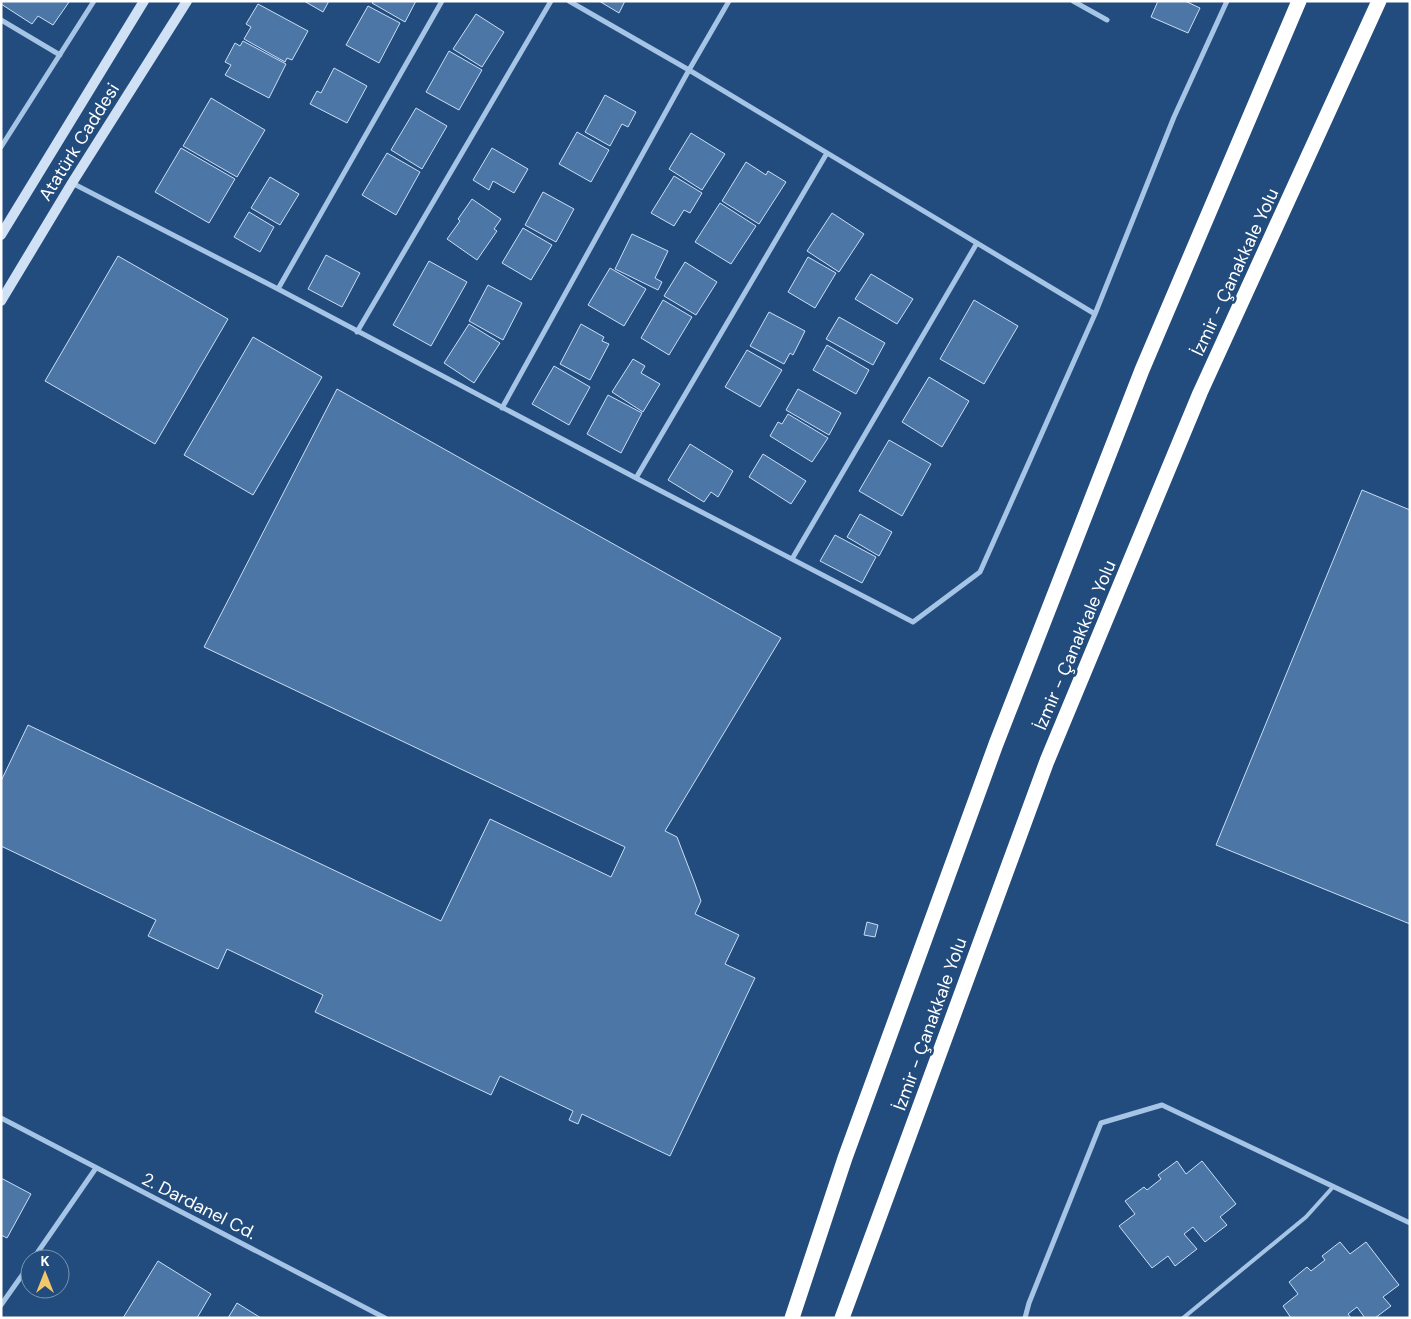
<svg xmlns="http://www.w3.org/2000/svg" width="1411" height="1319" viewBox="0 0 1411 1319" font-family="'DM Sans',sans-serif">
<style>
.building{fill:#4b76a6;stroke:#cadef5}
.lines{fill:none;stroke-linecap:round;stroke-linejoin:round}
.lane{stroke:#a6c5e6;stroke-width:4}
.street{stroke:#a6c5e6;stroke-width:5}
.secondary{stroke:#d0e1f5;stroke-width:10}
.highway{stroke:#fff;stroke-width:15}
.labels{text-anchor:middle;dominant-baseline:central;stroke-width:5;stroke-linejoin:round;paint-order:stroke}
.street-label{font-size:18px;fill:#fff;stroke:#224c7d}
</style>
<rect width="100%" height="100%" fill="#224c7d"/>
<path class="building" d="M 1,1 L 67,1 L 69,2 L 53,25 L 38,16 L 32,24 L 1,4 Z
M 304,1 L 329,1 L 323,12 Z
M 373,1 L 416,1 L 405,22 L 372,3 Z
M 599,1 L 625,1 L 619,13 Z
M 1158,1 L 1185,1 L 1200,8 L 1188,33 L 1151,17 Z
M 258,4 L 308,31 L 292,60 L 287,58 L 285,62 L 244,39 L 251,27 L 246,24 Z
M 368,6 L 400,23 L 379,63 L 346,45 Z
M 476,14 L 504,32 L 482,67 L 453,49 Z
M 243,41 L 286,64 L 269,98 L 225,75 L 231,65 L 225,62 L 235,43 L 240,46 Z
M 449,51 L 482,70 L 459,110 L 426,92 Z
M 334,68 L 367,86 L 347,123 L 310,104 L 317,91 L 321,93 Z
M 605,95 L 636,112 L 628,127 L 622,124 L 610,146 L 585,132 Z
M 211,98 L 265,130 L 237,177 L 183,146 Z
M 416,108 L 447,126 L 422,169 L 391,150 Z
M 577,132 L 609,150 L 591,182 L 559,164 Z
M 691,133 L 725,154 L 702,190 L 669,169 Z
M 181,148 L 235,179 L 209,223 L 155,192 Z
M 492,148 L 528,169 L 514,193 L 493,181 L 489,190 L 473,180 Z
M 387,153 L 420,172 L 396,215 L 362,195 Z
M 746,162 L 766,175 L 768,171 L 786,182 L 759,224 L 722,201 Z
M 674,176 L 702,193 L 690,213 L 684,210 L 674,226 L 651,213 Z
M 270,177 L 299,194 L 280,225 L 251,208 Z
M 543,192 L 574,209 L 556,242 L 525,225 Z
M 472,199 L 501,219 L 494,229 L 497,231 L 477,260 L 447,239 L 460,221 L 458,219 Z
M 720,203 L 756,226 L 731,264 L 695,242 Z
M 249,212 L 274,227 L 260,252 L 234,237 Z
M 832,213 L 864,234 L 839,272 L 807,251 Z
M 523,228 L 552,245 L 531,280 L 502,263 Z
M 632,234 L 668,251 L 655,278 L 662,282 L 658,290 L 615,269 Z
M 326,255 L 360,273 L 342,307 L 308,289 Z
M 118,256 L 228,319 L 155,444 L 45,381 Z
M 808,257 L 836,273 L 815,308 L 788,292 Z
M 429,261 L 467,282 L 431,346 L 393,325 Z
M 685,262 L 717,282 L 696,315 L 664,296 Z
M 610,268 L 646,289 L 624,326 L 588,305 Z
M 871,274 L 913,299 L 897,324 L 855,299 Z
M 488,285 L 522,303 L 503,340 L 469,321 Z
M 663,300 L 692,317 L 669,355 L 641,338 Z
M 974,300 L 1018,326 L 984,384 L 940,359 Z
M 769,312 L 805,331 L 793,355 L 790,353 L 784,364 L 750,346 Z
M 839,317 L 885,343 L 873,365 L 826,339 Z
M 469,324 L 500,343 L 474,383 L 444,363 Z
M 581,324 L 604,337 L 602,341 L 609,344 L 590,380 L 560,364 Z
M 253,337 L 322,377 L 253,495 L 184,455 Z
M 827,345 L 869,370 L 856,394 L 813,370 Z
M 747,350 L 782,370 L 760,407 L 725,387 Z
M 633,359 L 645,366 L 641,373 L 660,384 L 643,412 L 612,392 Z
M 554,366 L 590,387 L 569,425 L 532,404 Z
M 929,377 L 969,401 L 942,447 L 902,422 Z
M 337,389 L 781,638 L 665,831 L 677,837 L 695,884 L 701,901 L 695,914 L 739,935 L 725,964 L 755,978 L 670,1156 L 582,1114 L 578,1124 L 569,1120 L 573,1111 L 500,1076 L 491,1095 L 315,1012 L 323,995 L 227,949 L 218,969 L 148,936 L 156,920 L 1,846 L 1,781 L 28,725 L 441,921 L 490,819 L 611,877 L 625,847 L 204,647 Z
M 798,389 L 841,413 L 829,435 L 786,410 Z
M 608,395 L 642,413 L 621,453 L 587,434 Z
M 788,414 L 828,438 L 812,462 L 770,436 L 778,422 L 782,424 Z
M 889,440 L 931,464 L 902,516 L 859,491 Z
M 690,444 L 733,471 L 718,497 L 711,492 L 704,502 L 668,480 Z
M 763,454 L 806,481 L 791,504 L 749,477 Z
M 1362,490 L 1410,510 L 1410,924 L 1216,845 Z
M 860,514 L 892,532 L 879,556 L 847,537 Z
M 835,535 L 876,557 L 862,583 L 820,561 Z
M 867,922 L 878,925 L 875,937 L 864,935 Z
M 1177,1161 L 1186,1174 L 1202,1161 L 1236,1204 L 1220,1217 L 1227,1225 L 1205,1242 L 1193,1227 L 1184,1234 L 1197,1249 L 1175,1266 L 1168,1256 L 1152,1268 L 1119,1226 L 1135,1214 L 1125,1201 L 1144,1187 L 1147,1190 L 1161,1179 L 1158,1175 Z
M 1,1178 L 31,1194 L 7,1238 L 1,1235 Z
M 1340,1242 L 1350,1254 L 1366,1242 L 1399,1285 L 1383,1297 L 1391,1306 L 1375,1318 L 1365,1318 L 1357,1307 L 1348,1314 L 1351,1318 L 1291,1318 L 1283,1306 L 1298,1294 L 1289,1282 L 1307,1267 L 1311,1271 L 1325,1260 L 1322,1256 Z
M 158,1261 L 211,1294 L 197,1318 L 123,1318 Z
M 237,1303 L 261,1318 L 228,1318 Z"/>
<g class="lines">
<path class="lane" d="M 1183,1318 L 1306,1217 L 1333,1187"/>
<path class="street" d="M 569,1 L 689,70 L 1095,314
M 1073,1 L 1107,20
M 1,20 L 60,55
M 1,147 L 94,1
M 72,183 L 278,289 L 636,478 L 913,622 L 980,572 L 1095,314 L 1174,117 L 1227,1
M 278,289 L 442,1
M 357,332 L 551,1
M 502,408 L 689,70 L 729,1
M 636,478 L 827,153
M 792,559 L 977,243
M 1,1118 L 385,1318
M 33,1259 L 96,1168
M 1,1305 L 30,1264
M 1025,1318 L 1029,1303 L 1101,1123 L 1162,1105 L 1410,1223"/>
<path class="secondary" d="M 1,235 L 144,1
M 1,301 L 72,183 L 187,1"/>
<path class="highway" d="M 792,1318 L 845,1158 L 996,744 L 1142,370 L 1299,1
M 842,1318 L 1047,761 L 1200,393 L 1379,1"/>
</g>
<g class="labels">
<g class="street-label">
<text transform="translate(79 142) rotate(-58)">Atatürk Caddesi</text>
<text transform="translate(1235 272) rotate(-65)">İzmir - Çanakkale Yolu</text>
<text transform="translate(1075 645) rotate(-67)">İzmir - Çanakkale Yolu</text>
<text transform="translate(930 1024) rotate(-70)">İzmir - Çanakkale Yolu</text>
<text transform="translate(199 1206) rotate(27)">2. Dardanel Cd.</text>
</g>
</g>
<rect width="1411" height="1319" fill="none" stroke="#ffffff" stroke-width="5"/>
<g transform="translate(45 1274)"><circle r="24" fill="#224c7d" stroke="#7a94b1"/>
<path d="M0-4L9 19L0 12L-9 19Z" fill="#f1c769"/>
<text y="-8" font-size="14" font-weight="bold" text-anchor="middle" fill="#ffffff">K</text>
</g>
</svg>
